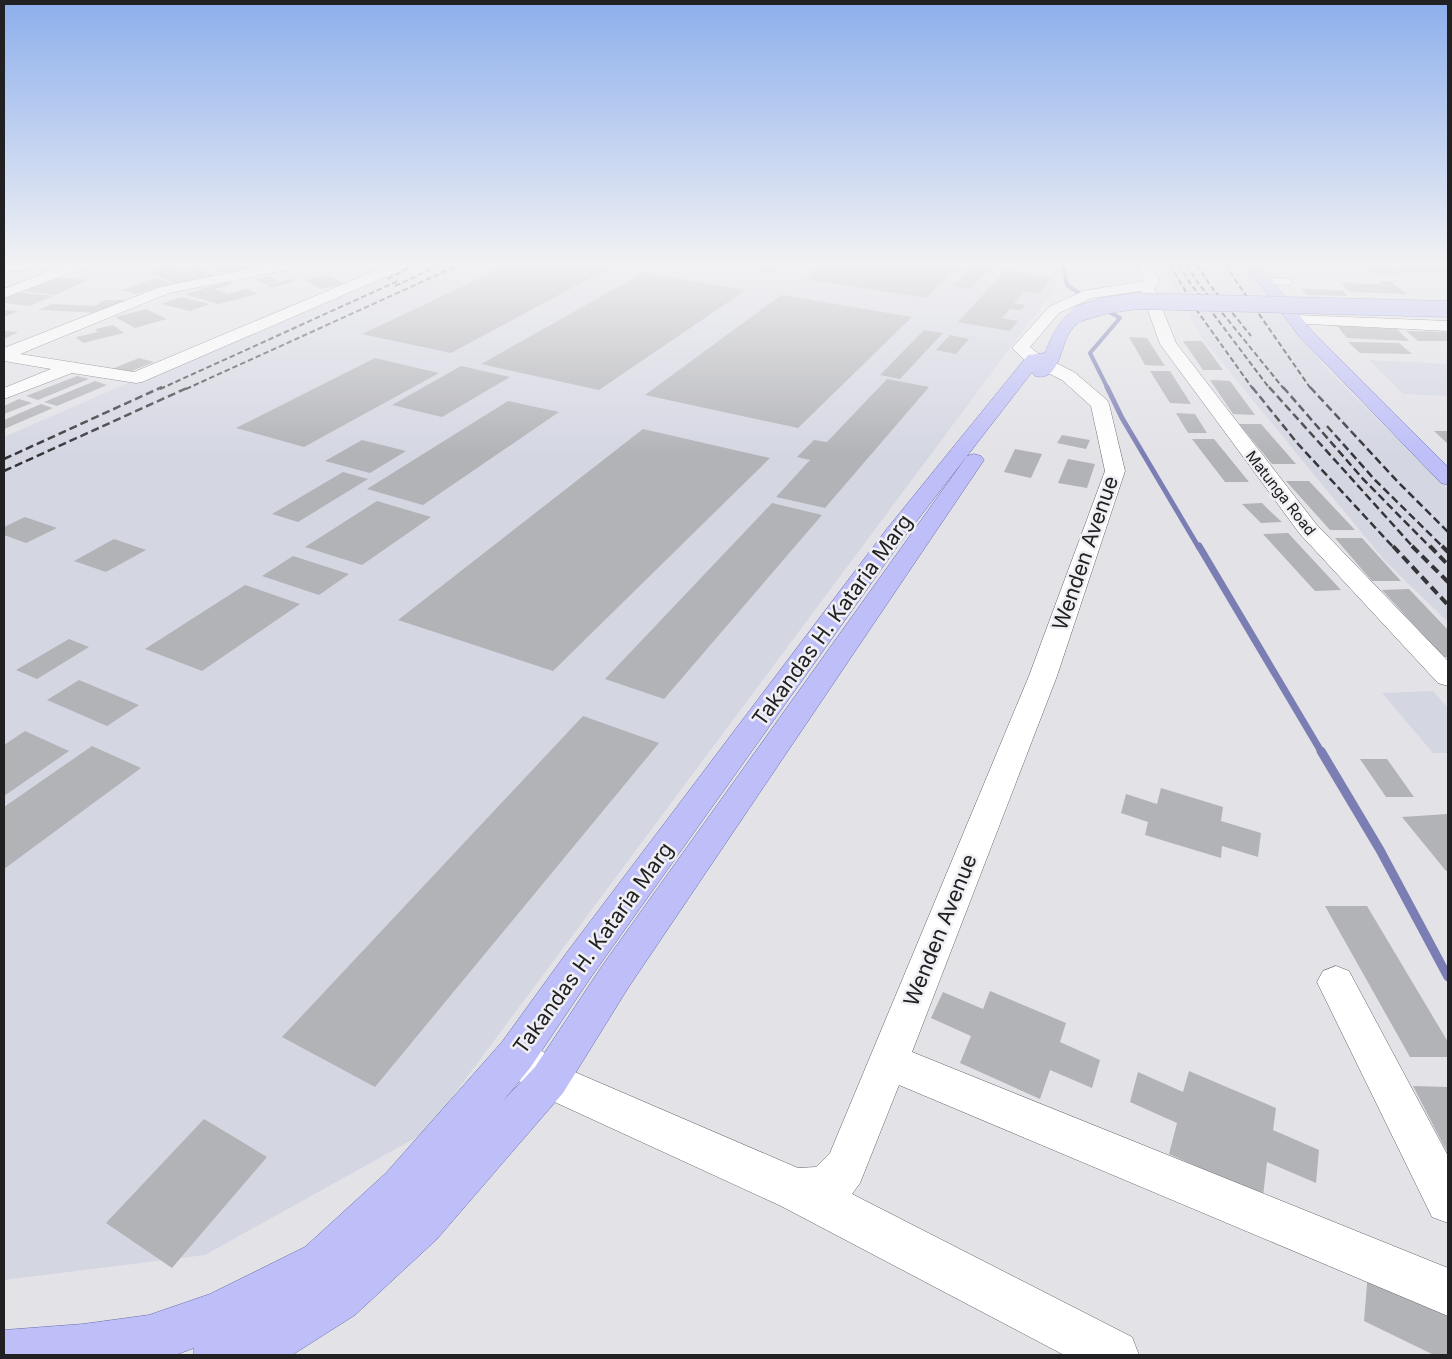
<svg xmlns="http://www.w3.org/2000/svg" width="1452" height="1359" viewBox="0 0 1452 1359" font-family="Inter,sans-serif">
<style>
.built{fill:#d4d6e2}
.green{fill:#b6baf1}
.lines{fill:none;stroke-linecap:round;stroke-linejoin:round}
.stream-far3{stroke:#7b7eb3;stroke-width:4}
.stream-far2{stroke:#7b7eb3;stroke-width:5}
.stream-far1{stroke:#7b7eb3;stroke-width:7}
.stream{stroke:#7b7eb3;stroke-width:9}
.building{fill:#b2b3b7}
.minor-casing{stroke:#65656a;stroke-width:1}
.major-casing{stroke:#6a6caa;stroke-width:1}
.minor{fill:#fff;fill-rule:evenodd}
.major{fill:#bebff8;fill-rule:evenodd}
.rail-far2{stroke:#353538;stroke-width:2;stroke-dasharray:5.5 3;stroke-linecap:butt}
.rail-far1{stroke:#353538;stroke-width:2.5;stroke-dasharray:8 4;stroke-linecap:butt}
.rail{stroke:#353538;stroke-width:4;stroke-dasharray:9 5;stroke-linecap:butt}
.major-bridge-casing{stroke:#6a6caa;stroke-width:17;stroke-linecap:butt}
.major-bridge{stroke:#bebff8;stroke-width:16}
.labels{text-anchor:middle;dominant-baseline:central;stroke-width:5;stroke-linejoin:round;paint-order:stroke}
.far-street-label{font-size:15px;fill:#212123;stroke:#efeff4}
.near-street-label{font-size:21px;fill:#212123;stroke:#efeff4}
</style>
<rect width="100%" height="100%" fill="#e2e2e7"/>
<path class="built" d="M 398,265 L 1056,265 L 1060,281 L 426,1132 L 205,1255 L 4,1280 L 4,437 Z
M 1159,265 L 1243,265 L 1328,370 L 1448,489 L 1448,622 L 1385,561 L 1201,337 L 1185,306 Z
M 41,268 L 46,270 L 4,285 L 4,271 Z
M 1369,360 L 1448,364 L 1448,396 L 1403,394 Z
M 1433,691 L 1448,708 L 1448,753 L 1433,753 L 1382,693 Z"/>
<path class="green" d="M 1392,265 L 1448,265 L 1448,273 L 1408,274 Z"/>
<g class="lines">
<path class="stream-far3" d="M 1063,265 L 1067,285 L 1079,293
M 1108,389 L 1090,353 L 1120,318 L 1111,313"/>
<path class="stream-far2" d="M 1107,387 L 1122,418 L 1199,548"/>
<path class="stream-far1" d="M 1199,546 L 1322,753"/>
<path class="stream" d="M 1321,751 L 1380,850 L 1448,977"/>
</g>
<path class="building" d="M 90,265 L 103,265 L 88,271 L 78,270 Z
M 207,265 L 255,265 L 256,266 L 226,273 Z
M 508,265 L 590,265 L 609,268 L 451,353 L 362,334 Z
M 735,265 L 779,265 L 769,272 Z
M 824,265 L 961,265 L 926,298 L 805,279 Z
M 974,265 L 993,265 L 970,289 L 953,286 Z
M 1361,265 L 1388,265 L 1405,275 L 1377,275 Z
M 171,267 L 182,272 L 196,268 L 215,276 L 179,285 L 149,272 Z
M 1005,271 L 1052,278 L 1039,294 L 1024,292 L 1014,303 L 1025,305 L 1021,310 L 1010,309 L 1002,318 L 1018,321 L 1010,331 L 958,322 Z
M 643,273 L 746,290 L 599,390 L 481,364 Z
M 327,275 L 345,284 L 321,289 L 304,280 Z
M 268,276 L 278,281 L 265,284 L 255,279 Z
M 56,277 L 88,280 L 55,295 L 22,291 Z
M 155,278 L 173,283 L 136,294 L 122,290 Z
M 289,279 L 295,281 L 272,288 L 266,285 Z
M 1390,281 L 1407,294 L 1350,292 L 1341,283 L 1380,284 L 1378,282 Z
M 227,282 L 233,284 L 214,289 L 228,294 L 247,289 L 258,294 L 218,304 L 184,294 Z
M 1301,289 L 1342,290 L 1348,296 L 1307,295 Z
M 16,292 L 53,296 L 30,306 L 4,303 L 4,297 Z
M 781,295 L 912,317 L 798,428 L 645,395 Z
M 181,297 L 210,304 L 190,311 L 161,304 Z
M 105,300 L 129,300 L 99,313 L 39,310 L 51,304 L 95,306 Z
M 146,309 L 167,319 L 135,328 L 115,317 Z
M 4,310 L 18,311 L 4,317 Z
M 113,325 L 124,333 L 83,343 L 76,337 L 98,332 L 95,329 Z
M 1337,326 L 1397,329 L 1409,341 L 1347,338 Z
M 924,330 L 943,333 L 900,379 L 880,375 Z
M 4,331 L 18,332 L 4,339 Z
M 1406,331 L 1448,332 L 1448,341 L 1418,341 Z
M 950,335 L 969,339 L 956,354 L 936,350 Z
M 1129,337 L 1147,338 L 1165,366 L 1145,365 Z
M 1183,341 L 1202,341 L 1223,370 L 1203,370 Z
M 1348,342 L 1399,343 L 1412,354 L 1360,353 Z
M 139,358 L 154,362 L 122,375 L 107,371 Z
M 375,358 L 439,373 L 304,447 L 236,428 Z
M 461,366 L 510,377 L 442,417 L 392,405 Z
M 1150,371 L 1170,371 L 1191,404 L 1170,403 Z
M 77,376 L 89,379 L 38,400 L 26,396 Z
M 887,379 L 929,387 L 825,508 L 776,497 L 810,460 L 797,457 L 814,440 L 827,442 Z
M 1210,380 L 1230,381 L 1255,415 L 1233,414 Z
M 95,381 L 107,385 L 57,406 L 44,402 Z
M 19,399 L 32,403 L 4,414 L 4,406 Z
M 508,401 L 559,412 L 423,505 L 367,489 Z
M 41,404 L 53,408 L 4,429 L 4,420 Z
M 1176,413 L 1195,414 L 1207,433 L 1188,433 Z
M 1239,424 L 1261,424 L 1296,464 L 1272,464 Z
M 643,429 L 770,458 L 553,671 L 398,620 Z
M 1434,431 L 1448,431 L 1448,444 Z
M 1062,435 L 1090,440 L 1086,449 L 1057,443 Z
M 1192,439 L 1214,439 L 1249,482 L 1225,482 Z
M 362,440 L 406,451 L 370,473 L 325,461 Z
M 1015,449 L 1042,454 L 1031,478 L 1004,472 Z
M 1068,459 L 1095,464 L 1087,488 L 1058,483 Z
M 343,472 L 368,479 L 298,522 L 272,514 Z
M 1286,481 L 1309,481 L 1355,530 L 1330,530 Z
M 377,501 L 431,517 L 362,565 L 305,547 Z
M 772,503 L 822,515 L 664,699 L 605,679 Z
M 1262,503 L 1272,513 L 1282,522 L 1261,523 L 1242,504 Z
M 25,517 L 57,528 L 26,543 L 4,535 L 4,527 Z
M 1288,533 L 1341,590 L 1315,591 L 1263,534 Z
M 1335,538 L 1362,538 L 1401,581 L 1372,581 Z
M 114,539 L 146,550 L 106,572 L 74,561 Z
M 293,556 L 349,574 L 319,595 L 262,576 Z
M 245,585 L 300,604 L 202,671 L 145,649 Z
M 1409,589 L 1448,630 L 1448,657 L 1443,657 L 1382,590 Z
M 69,639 L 89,647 L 37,679 L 16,670 Z
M 79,680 L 139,705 L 107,726 L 47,700 Z
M 583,716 L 659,743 L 375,1087 L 282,1037 Z
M 25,731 L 69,751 L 4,796 L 4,745 Z
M 92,746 L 141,768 L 4,869 L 4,807 Z
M 1360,759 L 1387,759 L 1414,797 L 1386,797 Z
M 1161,788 L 1223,807 L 1221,821 L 1261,833 L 1258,857 L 1222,846 L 1221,858 L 1145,835 L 1148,822 L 1121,813 L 1126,794 L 1157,804 Z
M 1448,814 L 1448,871 L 1446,871 L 1402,817 Z
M 1325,906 L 1367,906 L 1448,1042 L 1448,1057 L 1410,1057 Z
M 990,991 L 1066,1023 L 1060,1042 L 1100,1060 L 1092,1088 L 1050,1070 L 1040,1099 L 960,1063 L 971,1036 L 931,1018 L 943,992 L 983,1009 Z
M 1189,1071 L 1276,1108 L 1273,1130 L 1319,1150 L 1316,1183 L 1267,1162 L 1263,1196 L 1169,1154 L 1177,1123 L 1130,1102 L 1138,1072 L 1183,1092 Z
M 1413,1086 L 1448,1087 L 1448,1154 Z
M 204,1119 L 267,1157 L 172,1268 L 106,1223 Z
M 1368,1272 L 1448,1310 L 1448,1355 L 1434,1355 L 1364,1321 Z"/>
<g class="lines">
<g class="minor-casing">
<path id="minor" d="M 4,265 L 40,265 L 33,269 L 4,271 Z
M 65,265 L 85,265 L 83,268 L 4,298 L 4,289 Z
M 267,265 L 298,265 L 291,269 L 169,293 L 20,354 L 134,372 L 389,265 L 408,265 L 406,268 L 142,382 L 136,383 L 72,373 L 4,399 L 4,388 L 51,369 L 4,361 L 4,348 L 160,287 Z
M 1136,265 L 1150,265 L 1160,282 L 1154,288 L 1176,343 L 1316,524 L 1448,661 L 1448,686 L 1438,683 L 1300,534 L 1160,344 L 1141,291 L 1092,298 L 1059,313 L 1030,347 L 1040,355 L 1074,372 L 1107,400 L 1109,404 L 1125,471 L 1057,676 L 912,1052 L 1448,1268 L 1448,1316 L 899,1085 L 860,1183 L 852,1194 L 1132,1337 L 1139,1355 L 1064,1355 L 781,1206 L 535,1093 L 502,1068 L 496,1055 L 502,1042 L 516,1037 L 530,1042 L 563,1067 L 798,1168 L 816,1167 L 830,1153 L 1029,676 L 1105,471 L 1091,406 L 1062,380 L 1028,363 L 1012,348 L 1049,307 L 1083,291 L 1145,281 Z
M 1265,277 L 1290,279 L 1292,282 L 1290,285 L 1260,284 L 1258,281 L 1260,278 Z
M 1295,315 L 1448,321 L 1448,331 L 1289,323 L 1287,320 L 1289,317 Z
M 1336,966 L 1349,971 L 1448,1156 L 1448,1223 L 1432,1217 L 1317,982 L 1323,971 Z"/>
</g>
<g class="major-casing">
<path id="major" d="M 1246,265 L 1260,265 L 1311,330 L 1448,467 L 1448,485 L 1441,483 L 1299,336 Z
M 1078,309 L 1083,311 L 1086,314 C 1081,321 1072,327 1068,335 C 1060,350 1058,382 1035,376 L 1032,372 L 902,540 L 591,977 L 530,1068 L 503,1101 L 535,1067 L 602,966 L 967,456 L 974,454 L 981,456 L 984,460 L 628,988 L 563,1093 L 437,1239 L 355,1315 L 292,1355 L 194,1355 L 194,1348 L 175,1355 L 4,1355 L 4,1330 L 83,1324 L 149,1315 L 210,1294 L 305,1247 L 386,1173 L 502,1042 L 565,955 L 886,530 L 1028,355 L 1045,353 C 1051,338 1061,314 1078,309 Z"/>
</g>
<use href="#minor" class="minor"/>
<use href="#major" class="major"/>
<path class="rail-far2" d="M 1170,265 L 1198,312 L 1253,389
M 1179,265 L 1190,283 L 1270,389
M 1187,265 L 1198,283 L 1284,389
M 1197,265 L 1210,285 L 1251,336
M 1225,265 L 1311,389
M 388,279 L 415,265
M 395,286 L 440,265
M 160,389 L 400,280
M 186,389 L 459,265"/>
<path class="rail-far1" d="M 1252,387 L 1298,444 L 1394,548
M 1269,387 L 1414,548
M 1283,387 L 1363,479 L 1431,548
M 1310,387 L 1398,482 L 1448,532
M 1327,426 L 1375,480 L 1444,548
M 4,459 L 162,387
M 4,471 L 189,387"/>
<path class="rail" d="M 1393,546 L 1448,605
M 1412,546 L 1448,582
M 1430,546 L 1448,565
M 1442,546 L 1448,552"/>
<g class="major-bridge-casing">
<path id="major-bridge" d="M 1078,314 L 1103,306 L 1136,301 L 1448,309"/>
</g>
<use href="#major-bridge" class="major-bridge"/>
</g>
<linearGradient id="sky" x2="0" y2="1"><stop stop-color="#8caeec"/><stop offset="0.58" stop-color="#f2f2f4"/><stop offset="1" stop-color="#f2f2f4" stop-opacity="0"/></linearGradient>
<rect width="1452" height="455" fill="url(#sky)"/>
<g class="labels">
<g class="far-street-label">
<text transform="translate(1281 493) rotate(52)">Matunga Road</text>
</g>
<g class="near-street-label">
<text transform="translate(1085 553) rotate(-71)">Wenden Avenue</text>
<text transform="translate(832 620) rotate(-54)">Takandas H. Kataria Marg</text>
<text transform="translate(940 930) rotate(-68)">Wenden Avenue</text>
<text transform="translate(593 948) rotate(-54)">Takandas H. Kataria Marg</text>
</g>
</g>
<rect width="1452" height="1359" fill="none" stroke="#212123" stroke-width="10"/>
</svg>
